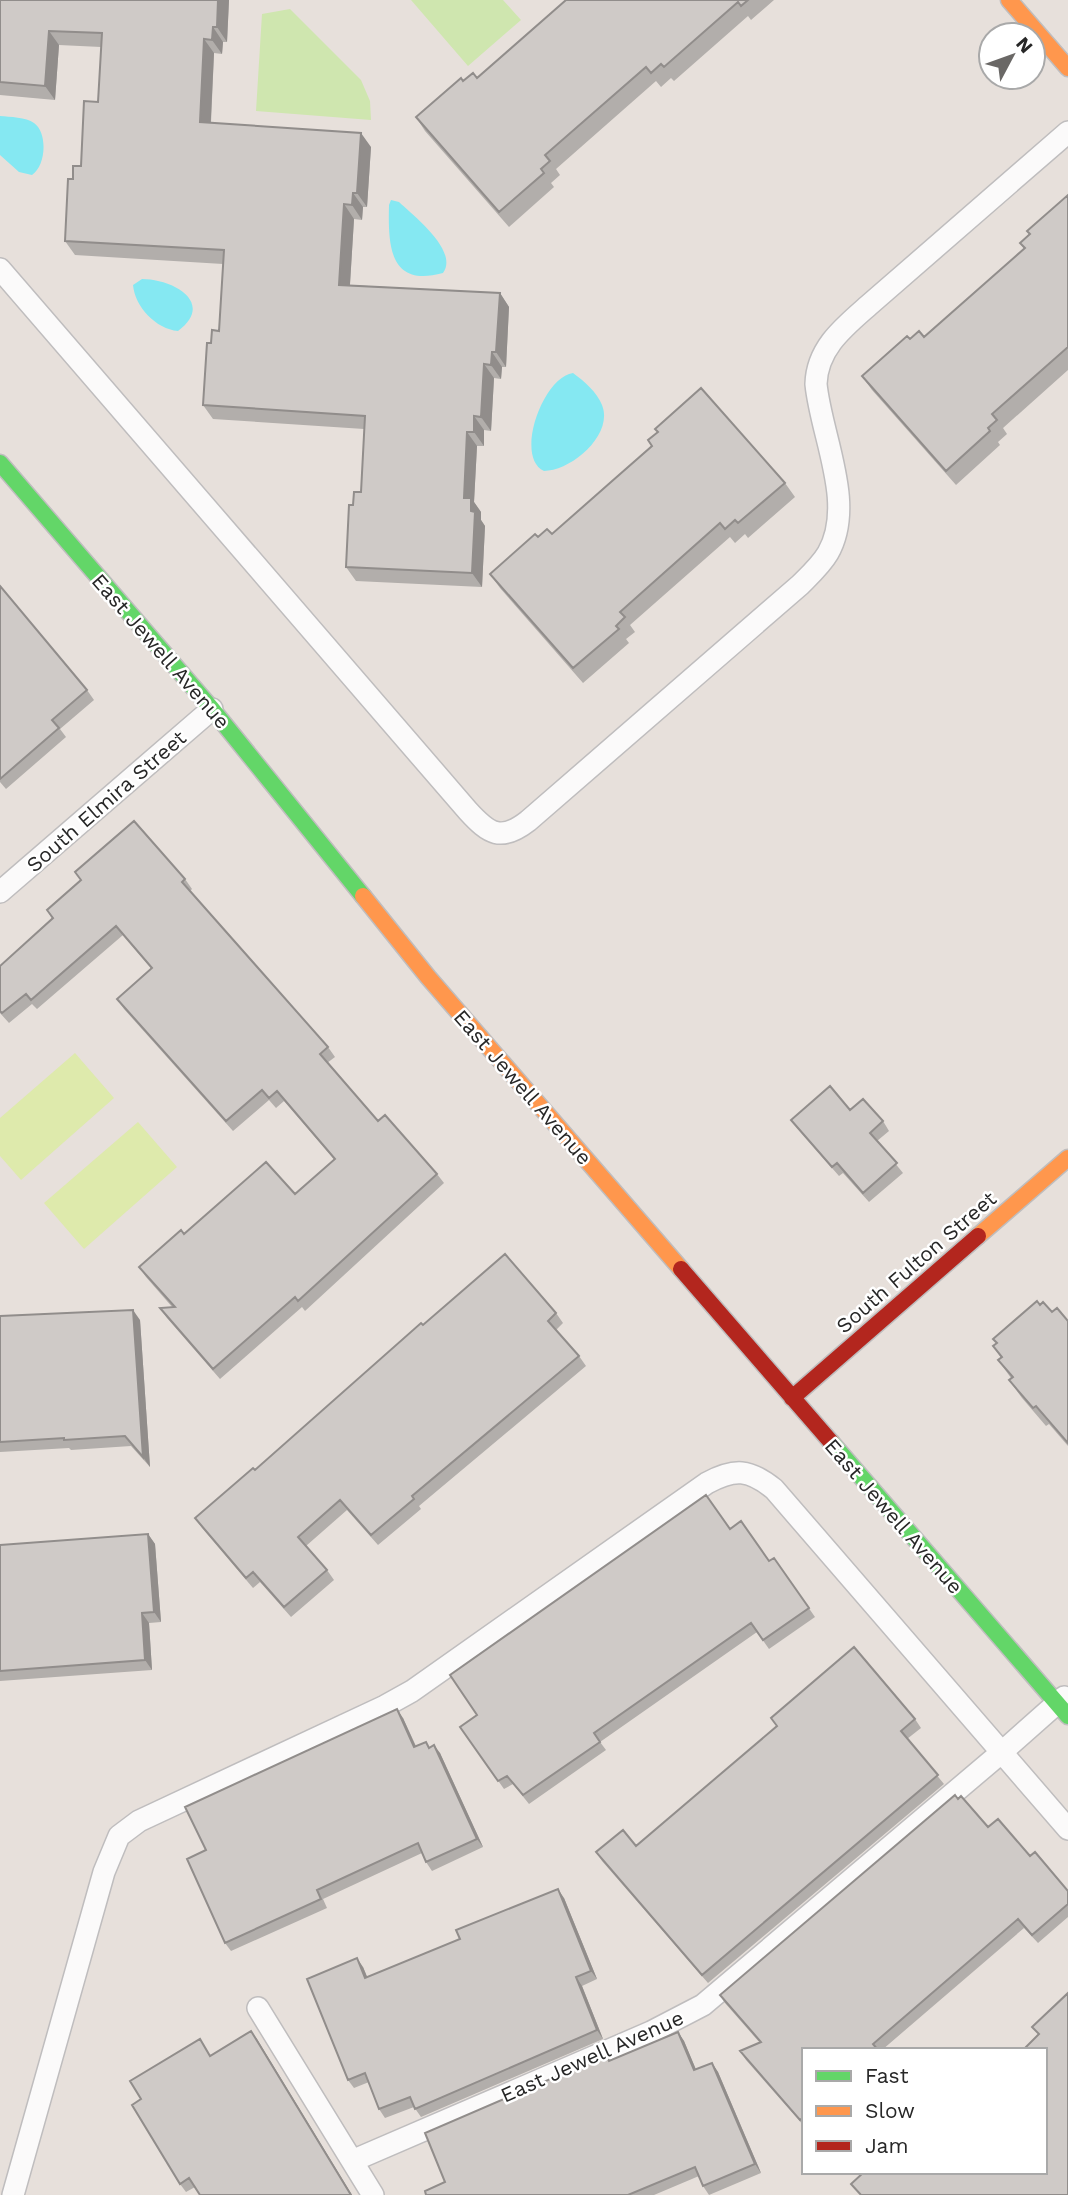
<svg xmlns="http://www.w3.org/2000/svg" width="1068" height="2195" viewBox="0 0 1068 2195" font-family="'Work Sans',sans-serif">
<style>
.green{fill:#cfe6af}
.pitch{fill:#deeaac}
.water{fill:#85e8f2}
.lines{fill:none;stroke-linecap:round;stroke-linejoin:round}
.lane-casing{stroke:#bfbdbe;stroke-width:24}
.fast-casing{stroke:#bfbdbe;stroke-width:19}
.slow-casing{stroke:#bfbdbe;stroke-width:19}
.jam-casing{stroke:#bfbdbe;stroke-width:19}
.lane{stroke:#fbfafa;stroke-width:21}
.fast{stroke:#63d668;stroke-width:16}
.slow{stroke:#ff974d;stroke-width:16}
.jam{stroke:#b3261e;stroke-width:16}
.wall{fill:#b2aeab}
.shaded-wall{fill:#918d8b}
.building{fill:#cfcac7;stroke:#918d8b;stroke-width:2}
.labels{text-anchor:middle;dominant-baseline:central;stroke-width:5;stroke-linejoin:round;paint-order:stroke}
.street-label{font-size:21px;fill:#272727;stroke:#fff}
</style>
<rect width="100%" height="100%" fill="#e7e0db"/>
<path class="green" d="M 411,0 L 503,0 L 521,20 L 468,66 Z
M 290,9 L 361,80 L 370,101 L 371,120 L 256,111 L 262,14 Z"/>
<path class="pitch" d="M 75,1053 L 114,1098 L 21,1180 L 0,1156 L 0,1118 Z
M 138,1122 L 177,1167 L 84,1249 L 44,1203 Z"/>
<path class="water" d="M 0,116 C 10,117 26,117 34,123 C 48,133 46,166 32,175 L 19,172 L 0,155 Z
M 391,200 L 399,202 C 414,216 459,251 443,273 C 389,288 388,245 389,205 Z
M 142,279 C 172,279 216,302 178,331 C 156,329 135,307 133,285 Z
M 573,373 C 584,381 597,392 602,405 C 614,435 571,471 544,471 C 514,457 543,377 573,373 Z"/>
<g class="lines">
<g class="lane-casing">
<path id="lane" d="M 0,269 L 468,811 C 489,834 501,842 528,821 L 800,585 C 810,575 821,565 828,553 C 856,504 821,436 816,384 C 817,348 844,327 869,305 L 1068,132
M 0,892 L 212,709
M 258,2008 L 373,2195
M 352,2161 L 651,2032 L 703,2005 L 1002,1752 L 1064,1697
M 13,2195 L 104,1872 L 119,1836 L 139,1821 L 385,1706 L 412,1691 L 707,1483 C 735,1468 749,1469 774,1489 L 1068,1829"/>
</g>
<g class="fast-casing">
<path id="fast" d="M 0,463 L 212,709 L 363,896
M 831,1442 L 1068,1716"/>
</g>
<g class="slow-casing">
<path id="slow" d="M 1009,0 L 1068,68
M 363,896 L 428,977 L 681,1269
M 978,1236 L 1068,1158"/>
</g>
<g class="jam-casing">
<path id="jam" d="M 681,1269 L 831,1442
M 792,1398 L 978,1236"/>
</g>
<use href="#lane" class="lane"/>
<use href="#fast" class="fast"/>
<use href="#slow" class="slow"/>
<use href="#jam" class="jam"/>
</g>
<path class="wall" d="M 0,0 L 229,0 L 227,42 L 223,42 L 222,54 L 214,53 L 211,123 L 371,147 L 367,207 L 363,207 L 362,220 L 354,219 L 350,285 L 500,293 L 509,307 L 506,367 L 502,367 L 501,379 L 494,378 L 491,431 L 484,430 L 484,446 L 477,446 L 474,502 L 481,512 L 481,520 L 485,526 L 482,587 L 356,581 L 346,567 L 353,505 L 361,492 L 364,429 L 213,419 L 203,405 L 211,343 L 219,331 L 223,264 L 75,255 L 65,241 L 73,179 L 81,166 L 98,102 L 101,47 L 59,45 L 55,100 L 0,95 Z
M 566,0 L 774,0 L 751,20 L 748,16 L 674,81 L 671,78 L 661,87 L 656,81 L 556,169 L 560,175 L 551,183 L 554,187 L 509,227 L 425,131 L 416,117 L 463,81 L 477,78 Z
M 1068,195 L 1068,370 L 1003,428 L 1007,434 L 998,442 L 1000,445 L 956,485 L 872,390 L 862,376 L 910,339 L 924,337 L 1024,249 L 1020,243 Z
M 648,440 L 785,483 L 795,497 L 748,538 L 745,534 L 735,543 L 730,537 L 630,625 L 635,632 L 626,639 L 629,643 L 583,683 L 500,588 L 490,574 L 552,534 L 652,446 Z
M 0,586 L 87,690 L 94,700 L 60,729 L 66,737 L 6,789 L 0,782 Z
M 75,872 L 185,879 L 192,889 L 190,891 L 328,1047 L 335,1057 L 327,1063 L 378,1121 L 437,1174 L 444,1183 L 305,1311 L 302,1307 L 220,1379 L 167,1318 L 160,1308 L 173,1308 L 146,1277 L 139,1267 L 184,1234 L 295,1194 L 334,1159 L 284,1101 L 276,1108 L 269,1100 L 233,1131 L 124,1009 L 117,999 L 151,968 L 123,935 L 37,1009 L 32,1004 L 9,1023 L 0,1013 L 0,966 L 52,919 L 47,910 L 81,880 Z
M 850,1110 L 883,1121 L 889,1131 L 877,1141 L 903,1173 L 869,1202 L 843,1173 L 839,1176 L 798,1129 L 791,1120 Z
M 1040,1305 L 1068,1321 L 1068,1446 L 1049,1424 L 1046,1426 L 1022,1398 L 1009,1380 L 1011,1378 L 998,1360 L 1001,1358 L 993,1346 Z
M 556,1313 L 563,1323 L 556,1330 L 579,1356 L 586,1366 L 419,1506 L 421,1509 L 378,1545 L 347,1510 L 306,1546 L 327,1570 L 334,1580 L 291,1617 L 260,1582 L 253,1588 L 202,1528 L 195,1518 L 255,1470 L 423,1325 Z
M 0,1316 L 140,1320 L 150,1467 L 131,1446 L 71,1450 L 69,1448 L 0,1452 Z
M 730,1529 L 769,1561 L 774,1558 L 815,1617 L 769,1649 L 757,1632 L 600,1742 L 606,1750 L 529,1804 L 513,1784 L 504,1789 L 460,1727 Z
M 148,1534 L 155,1544 L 161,1622 L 149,1623 L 152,1670 L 0,1681 L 0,1545 Z
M 403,1718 L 416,1746 L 430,1747 L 440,1753 L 483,1847 L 432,1871 L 426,1862 L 422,1853 L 323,1899 L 327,1908 L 231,1951 L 225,1943 L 206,1850 Z
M 771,1718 L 915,1719 L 921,1728 L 907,1739 L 944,1784 L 708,1983 L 602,1861 L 596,1852 L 636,1846 L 777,1726 Z
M 988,1827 L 1030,1856 L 1068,1891 L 1068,1917 L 1038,1943 L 1024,1928 L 882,2050 L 804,2050 L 804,2126 L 746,2060 L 740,2051 L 760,2043 L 725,2003 L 720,1995 Z
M 564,1898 L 597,1979 L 582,1986 L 603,2039 L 421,2117 L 414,2107 L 385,2118 L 379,2109 L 369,2082 L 354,2088 L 348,2080 L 363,1967 L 367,1977 Z
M 678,2032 L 684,2041 L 696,2070 L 712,2063 L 718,2072 L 761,2173 L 709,2195 L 703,2186 L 699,2176 L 654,2195 L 426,2195 L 445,2182 L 606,2055 L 610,2061 Z
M 257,2039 L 195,2187 L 186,2192 L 180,2184 L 211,2055 Z"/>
<path class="shaded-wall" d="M 218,0 L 229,0 L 227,42 L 217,27 Z
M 213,27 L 223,42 L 222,54 L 212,40 Z
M 49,31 L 59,45 L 55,100 L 45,86 Z
M 204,39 L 214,53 L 210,137 L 200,122 Z
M 361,133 L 371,147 L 367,207 L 357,193 Z
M 353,193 L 363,207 L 362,220 L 352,205 Z
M 344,204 L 354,219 L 349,299 L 339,285 Z
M 500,293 L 509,307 L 506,367 L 496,352 Z
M 492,352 L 502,367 L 501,379 L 491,365 Z
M 484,364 L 494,378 L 491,431 L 481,417 Z
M 474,416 L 484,430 L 484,446 L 474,432 Z
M 467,432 L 477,446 L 474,502 L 481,512 L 481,520 L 485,526 L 482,587 L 472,573 L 471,511 L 464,498 Z
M 133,1310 L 140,1320 L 150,1467 L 143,1457 Z
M 148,1534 L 155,1544 L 161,1622 L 154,1612 Z
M 142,1613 L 149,1623 L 152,1670 L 145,1660 Z
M 397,1709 L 403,1718 L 420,1756 L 414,1747 Z
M 434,1745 L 440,1753 L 483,1847 L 477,1839 Z
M 558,1889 L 564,1898 L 597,1979 L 591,1971 Z
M 357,1958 L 363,1967 L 371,1986 L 365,1978 Z
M 576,1977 L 582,1986 L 603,2039 L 597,2030 Z
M 251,2031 L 257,2039 L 352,2195 L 351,2195 Z
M 678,2032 L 684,2041 L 700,2079 L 694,2070 Z
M 712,2063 L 718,2072 L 761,2173 L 755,2164 Z"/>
<path class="building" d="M 0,0 L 218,0 L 217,27 L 213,27 L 212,40 L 204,39 L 200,122 L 361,133 L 357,193 L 353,193 L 352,205 L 344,204 L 339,285 L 500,293 L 496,352 L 492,352 L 491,365 L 484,364 L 481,417 L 474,416 L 474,432 L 467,432 L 464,498 L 471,498 L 471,511 L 475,512 L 472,573 L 346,567 L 349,505 L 353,505 L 354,492 L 361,492 L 365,416 L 203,405 L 207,343 L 211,343 L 212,330 L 219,331 L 224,250 L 65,241 L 68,179 L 73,179 L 73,166 L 81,166 L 84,101 L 98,102 L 102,33 L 49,31 L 45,86 L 0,82 Z
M 566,0 L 748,0 L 741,6 L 738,2 L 664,67 L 661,64 L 651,73 L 646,67 L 545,155 L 550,161 L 541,169 L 544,173 L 499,212 L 416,117 L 461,78 L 463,81 L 473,73 L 477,78 Z
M 1068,195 L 1068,347 L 992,414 L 997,420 L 988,428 L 990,431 L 946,471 L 862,376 L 907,336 L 910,339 L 919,331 L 924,337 L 983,285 L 1025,248 L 1020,243 L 1030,234 L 1027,231 Z
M 701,388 L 785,483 L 738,523 L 735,520 L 725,529 L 720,523 L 620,612 L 625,617 L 616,626 L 619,629 L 573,668 L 490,574 L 535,534 L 538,537 L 547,529 L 552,534 L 611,482 L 652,446 L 648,440 L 658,432 L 655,429 Z
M 0,586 L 87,690 L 52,720 L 59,728 L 0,779 Z
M 134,821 L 185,879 L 182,882 L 328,1047 L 320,1054 L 378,1121 L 385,1115 L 437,1174 L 298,1301 L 295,1297 L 213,1369 L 160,1308 L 175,1307 L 139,1267 L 181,1230 L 184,1234 L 266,1162 L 295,1194 L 335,1159 L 277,1091 L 269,1098 L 262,1090 L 226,1121 L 117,999 L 152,968 L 116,926 L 31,1000 L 26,994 L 2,1013 L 0,1011 L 0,966 L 53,918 L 47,910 L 81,880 L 75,872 Z
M 830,1086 L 850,1110 L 863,1099 L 883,1121 L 870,1133 L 897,1163 L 863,1193 L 837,1163 L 832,1167 L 791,1120 Z
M 505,1254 L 556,1313 L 548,1321 L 579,1356 L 412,1496 L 414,1499 L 371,1535 L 340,1500 L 298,1537 L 327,1570 L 284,1607 L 253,1572 L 246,1578 L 195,1518 L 253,1468 L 255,1470 L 421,1323 L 423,1325 Z
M 1037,1301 L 1040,1305 L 1043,1302 L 1052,1312 L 1057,1308 L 1068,1321 L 1068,1443 L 1036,1406 L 1033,1408 L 1009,1380 L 1013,1377 L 998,1360 L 1002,1357 L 993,1346 L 997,1343 L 993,1339 Z
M 133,1310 L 143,1457 L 125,1436 L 64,1440 L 64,1438 L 0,1442 L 0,1316 Z
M 706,1495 L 730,1529 L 741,1521 L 769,1561 L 774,1558 L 809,1608 L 763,1640 L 751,1623 L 594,1733 L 600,1742 L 523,1795 L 507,1776 L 498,1781 L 460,1727 L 477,1715 L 450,1675 Z
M 148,1534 L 154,1612 L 142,1613 L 145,1660 L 0,1671 L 0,1545 Z
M 854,1647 L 915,1719 L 901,1731 L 938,1775 L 702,1975 L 596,1852 L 623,1830 L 636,1846 L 777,1726 L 771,1718 Z
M 397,1709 L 414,1747 L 426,1742 L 429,1748 L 434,1745 L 477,1839 L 426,1862 L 418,1843 L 317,1890 L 321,1899 L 225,1943 L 187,1859 L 206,1850 L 185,1807 Z
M 955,1795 L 958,1799 L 961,1796 L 988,1827 L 998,1819 L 1030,1856 L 1035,1852 L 1068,1891 L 1068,1904 L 1032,1935 L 1018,1919 L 873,2044 L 878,2050 L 804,2050 L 804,2117 L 800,2120 L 740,2051 L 761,2042 L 720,1995 Z
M 558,1889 L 591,1971 L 576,1977 L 597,2030 L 415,2109 L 410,2097 L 379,2109 L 365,2073 L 348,2080 L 307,1979 L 357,1958 L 365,1978 L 460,1939 L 456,1930 Z
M 1068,1993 L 1068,2195 L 861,2195 L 851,2184 L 864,2172 L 1045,2172 L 1045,2050 L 1023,2050 L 1039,2034 L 1032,2027 Z
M 251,2031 L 351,2195 L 200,2195 L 189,2178 L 180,2184 L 132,2105 L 141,2099 L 130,2081 L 200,2039 L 210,2056 Z
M 678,2032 L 694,2070 L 712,2063 L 755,2164 L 703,2186 L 695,2167 L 628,2195 L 426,2195 L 425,2191 L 445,2182 L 425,2133 L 606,2055 L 609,2061 Z"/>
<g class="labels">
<g class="street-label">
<text transform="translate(161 651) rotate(49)">East Jewell Avenue</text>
<text transform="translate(106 801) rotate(-41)">South Elmira Street</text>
<text transform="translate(523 1087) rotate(49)">East Jewell Avenue</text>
<text transform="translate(916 1262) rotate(-41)">South Fulton Street</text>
<text transform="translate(894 1516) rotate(49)">East Jewell Avenue</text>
<text transform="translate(592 2056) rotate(-24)">East Jewell Avenue</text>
</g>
</g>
<rect x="802" y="2048" width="245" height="126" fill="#ffffff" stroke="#a9a9a9" stroke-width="2"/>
<rect x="816" y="2071" width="35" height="10" fill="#63d668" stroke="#a9a9a9" stroke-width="2"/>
<text x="865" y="2083" font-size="21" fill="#272727">Fast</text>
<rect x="816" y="2106" width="35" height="10" fill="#ff974d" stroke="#a9a9a9" stroke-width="2"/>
<text x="865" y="2118" font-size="21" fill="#272727">Slow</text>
<rect x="816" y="2141" width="35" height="10" fill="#b3261e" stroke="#a9a9a9" stroke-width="2"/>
<text x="865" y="2153" font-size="21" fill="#272727">Jam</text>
<g transform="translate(1012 56) rotate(49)"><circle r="33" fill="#ffffff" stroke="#a9a9a9" stroke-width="2"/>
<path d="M0-5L12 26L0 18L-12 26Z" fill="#6a6866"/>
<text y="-10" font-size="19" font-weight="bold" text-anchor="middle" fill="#272727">N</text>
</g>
</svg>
